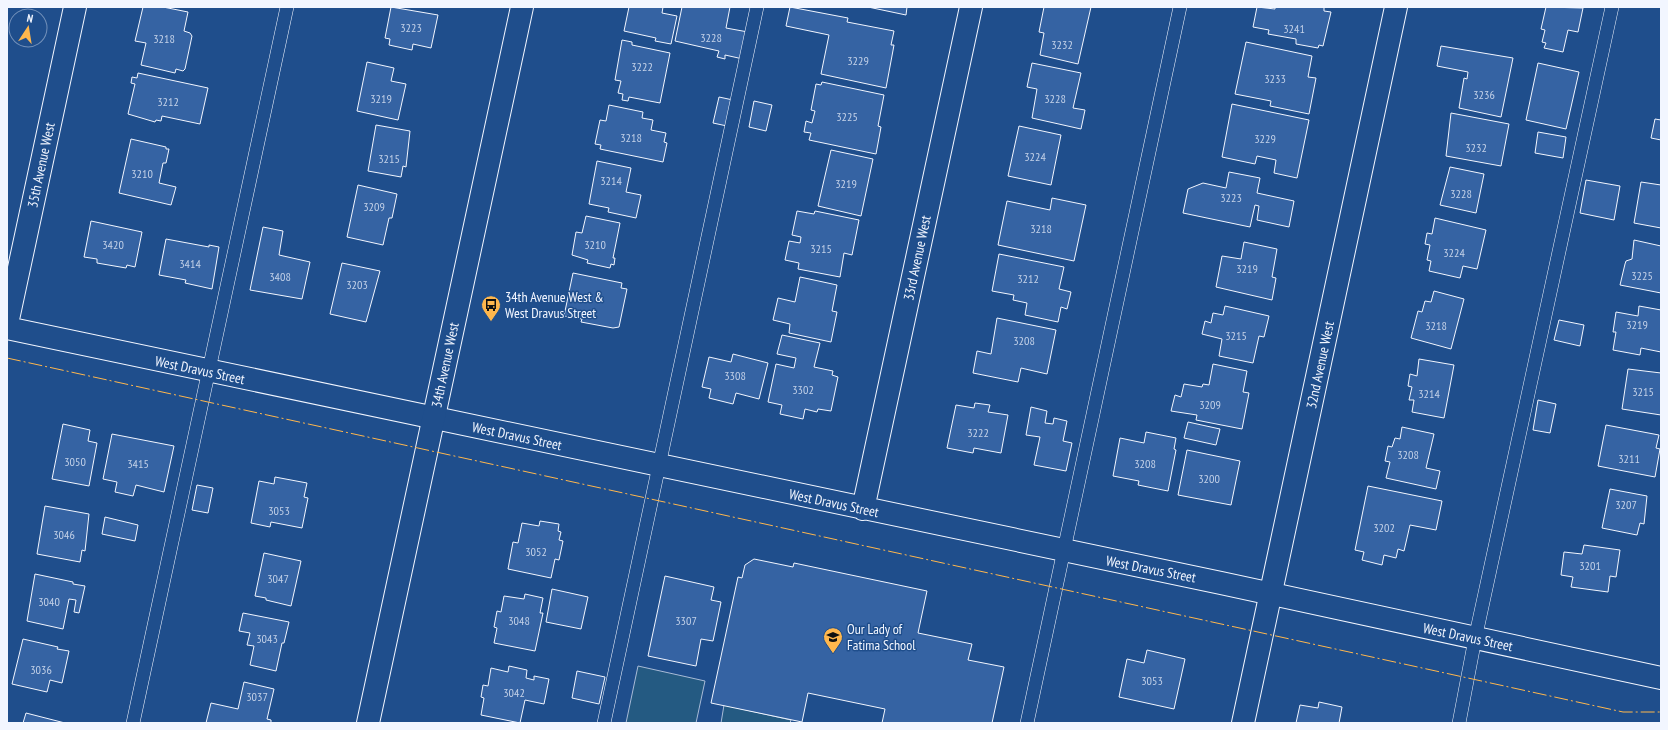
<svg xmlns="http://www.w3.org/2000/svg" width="1668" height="730" viewBox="0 0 1668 730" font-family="'PT Sans Narrow',sans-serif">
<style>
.green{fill:#245a82;stroke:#a8bbd7}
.building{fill:#3563a3;stroke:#f2f6ff}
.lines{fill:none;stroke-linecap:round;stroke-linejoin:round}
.service-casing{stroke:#f2f6ff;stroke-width:14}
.minor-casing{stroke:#f2f6ff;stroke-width:24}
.tertiary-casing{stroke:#f2f6ff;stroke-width:24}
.service{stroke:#1f4e8c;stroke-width:13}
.minor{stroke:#1f4e8c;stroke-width:22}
.tertiary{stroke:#1f4e8c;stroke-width:22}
.power{stroke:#ffb74d;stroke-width:1;stroke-dasharray:14 3 2 3;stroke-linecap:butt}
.labels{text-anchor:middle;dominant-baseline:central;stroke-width:3;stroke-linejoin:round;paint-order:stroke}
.number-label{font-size:12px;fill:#c3d1e8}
.street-label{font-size:14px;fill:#f2f6ff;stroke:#1f4e8c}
.poi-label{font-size:14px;fill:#f2f6ff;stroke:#1f4e8c;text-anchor:start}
</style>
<rect width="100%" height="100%" fill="#1f4e8c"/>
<path class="green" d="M 638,666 L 705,681 L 696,723 L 626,723 Z
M 724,705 L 791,720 L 790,723 L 721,723 Z"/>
<path class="building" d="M 143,7 L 163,7 L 188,12 L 184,31 L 190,33 L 192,36 L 185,69 L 183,71 L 176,69 L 175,73 L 141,65 L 146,43 L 135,41 Z
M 391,7 L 438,15 L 431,48 L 413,44 L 412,50 L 389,45 L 390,39 L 385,38 Z
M 629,7 L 663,7 L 662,13 L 677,16 L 671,44 L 655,41 L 656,38 L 624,31 Z
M 682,7 L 730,7 L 726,28 L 748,32 L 743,59 L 725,55 L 725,59 L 717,57 L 719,51 L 675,41 Z
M 790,7 L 848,18 L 847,22 L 894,31 L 891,45 L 894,45 L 886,88 L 821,74 L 829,35 L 786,26 Z
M 868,7 L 907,7 L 906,15 Z
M 1044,7 L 1091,7 L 1078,64 L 1040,55 L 1044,33 L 1039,32 Z
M 1257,7 L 1275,9 L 1275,7 L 1324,7 L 1324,11 L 1331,12 L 1323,46 L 1319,45 L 1318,48 L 1296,44 L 1296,39 L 1268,34 L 1269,30 L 1253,27 Z
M 1546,7 L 1583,8 L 1578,32 L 1568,30 L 1563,52 L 1544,48 L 1546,43 L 1542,42 L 1545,30 L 1541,29 Z
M 622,40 L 632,42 L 632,45 L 670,53 L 660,103 L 629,97 L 628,101 L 622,100 L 623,94 L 618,93 L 621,81 L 615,80 Z
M 1246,42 L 1312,56 L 1308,77 L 1316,78 L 1309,114 L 1270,106 L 1271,101 L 1235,94 Z
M 1441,46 L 1513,58 L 1501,117 L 1459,108 L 1464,78 L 1467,79 L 1468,72 L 1437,66 Z
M 367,62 L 394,68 L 391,81 L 406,84 L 398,120 L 357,111 Z
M 1032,63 L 1081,73 L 1073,108 L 1085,110 L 1081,129 L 1032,118 L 1037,89 L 1027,87 Z
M 1538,63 L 1579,72 L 1566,129 L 1526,120 Z
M 138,73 L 208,88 L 200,124 L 162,116 L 161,121 L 156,120 L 155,122 L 128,114 L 135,84 L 131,83 L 132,77 L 137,78 Z
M 822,82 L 884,95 L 878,126 L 881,127 L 876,154 L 809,140 L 811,133 L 804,132 L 806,121 L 812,123 L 815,111 L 811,110 L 816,84 L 821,85 Z
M 719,97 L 733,100 L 727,126 L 713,123 Z
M 754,101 L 772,105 L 766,131 L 749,127 Z
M 1232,104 L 1309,120 L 1297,178 L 1274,173 L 1276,160 L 1257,156 L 1255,164 L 1222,157 Z
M 609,105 L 643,112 L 642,118 L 653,120 L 651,130 L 666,133 L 664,142 L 667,143 L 663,162 L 600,149 L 601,145 L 595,144 L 600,120 L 606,121 Z
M 1451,113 L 1509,124 L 1501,166 L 1446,156 Z
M 1655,119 L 1661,120 L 1661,140 L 1651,138 Z
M 376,125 L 410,131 L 406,167 L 403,166 L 401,177 L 368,171 Z
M 1019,126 L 1061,135 L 1051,185 L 1008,176 Z
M 1538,132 L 1566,137 L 1563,158 L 1535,153 Z
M 131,139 L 166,147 L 166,149 L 169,149 L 166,163 L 163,163 L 159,183 L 176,187 L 171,205 L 119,193 Z
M 831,150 L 873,159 L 861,216 L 818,206 Z
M 597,161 L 631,168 L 626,192 L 641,195 L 636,218 L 608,212 L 609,208 L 589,204 Z
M 1450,167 L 1484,174 L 1476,213 L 1440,205 Z
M 1229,172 L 1260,178 L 1257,193 L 1294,201 L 1289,227 L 1257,220 L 1259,206 L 1255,205 L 1250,227 L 1183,213 L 1188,189 L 1203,183 L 1226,188 Z
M 1586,180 L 1620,186 L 1614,220 L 1580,213 Z
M 1641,182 L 1661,185 L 1661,228 L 1634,223 Z
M 358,185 L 397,194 L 392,218 L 389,218 L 383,245 L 347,237 Z
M 1052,198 L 1086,205 L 1074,261 L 998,245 L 1007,201 L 1050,210 Z
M 797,211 L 814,214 L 815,211 L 859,220 L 852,255 L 844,253 L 840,277 L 798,269 L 799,263 L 785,260 L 789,241 L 800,243 L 801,237 L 792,235 Z
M 586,216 L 620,223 L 613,258 L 615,258 L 614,265 L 611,264 L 610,268 L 587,263 L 588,260 L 572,255 L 576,232 L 582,233 Z
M 1435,218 L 1486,230 L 1477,269 L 1463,266 L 1460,278 L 1429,271 L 1431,261 L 1427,260 L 1430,245 L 1425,244 L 1427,233 L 1432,234 Z
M 91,221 L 142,232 L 135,267 L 127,265 L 126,268 L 97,263 L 97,259 L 84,257 Z
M 263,227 L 283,231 L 279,255 L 310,262 L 302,299 L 250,290 Z
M 166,239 L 209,247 L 209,245 L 219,247 L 212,289 L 185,283 L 186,280 L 159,275 Z
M 1634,240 L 1661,246 L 1661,293 L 1620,285 L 1625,264 L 1626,261 L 1632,259 Z
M 1244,242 L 1277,249 L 1272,277 L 1276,278 L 1272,300 L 1216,287 L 1222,256 L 1241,259 Z
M 999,254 L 1064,267 L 1059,289 L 1071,292 L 1067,309 L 1061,307 L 1058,322 L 1025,315 L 1027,303 L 1013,300 L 1014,295 L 992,291 Z
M 342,263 L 380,271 L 366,322 L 330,314 Z
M 573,273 L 622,283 L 621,288 L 627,289 L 619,327 L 613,328 L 581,322 L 582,319 L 564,316 Z
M 800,277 L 837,285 L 832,311 L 837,312 L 831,342 L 789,333 L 790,324 L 773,320 L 778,298 L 795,302 Z
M 1434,291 L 1464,299 L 1451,349 L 1411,338 L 1418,311 L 1422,312 L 1425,301 L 1431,302 Z
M 1225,306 L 1269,316 L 1264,337 L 1259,336 L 1253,363 L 1219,356 L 1222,339 L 1202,334 L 1205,321 L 1211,323 L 1213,313 L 1223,315 Z
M 1639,306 L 1661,310 L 1661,352 L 1641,348 L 1640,355 L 1613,350 L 1616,332 L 1613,332 L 1616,312 L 1638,316 Z
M 997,318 L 1056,330 L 1047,374 L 1021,368 L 1018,382 L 973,373 L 977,351 L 991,354 Z
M 1559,320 L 1584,325 L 1580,346 L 1554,340 Z
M 782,335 L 820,343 L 814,367 L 833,371 L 832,375 L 838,377 L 831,411 L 818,409 L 817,412 L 805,409 L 803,419 L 780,414 L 782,405 L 768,402 L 776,364 L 794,368 L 796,358 L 777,354 Z
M 733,354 L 768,363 L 759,399 L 736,393 L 733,404 L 709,398 L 711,389 L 702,387 L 709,357 L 731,362 Z
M 1419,359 L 1454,365 L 1444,418 L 1412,412 L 1414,400 L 1409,400 L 1412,387 L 1408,386 L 1410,374 L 1417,376 Z
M 1213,364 L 1247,371 L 1243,392 L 1249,393 L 1242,429 L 1196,420 L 1197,415 L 1171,411 L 1175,395 L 1181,397 L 1184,384 L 1202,387 L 1203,384 L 1209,385 Z
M 1628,369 L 1661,373 L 1661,415 L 1622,409 Z
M 1538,400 L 1556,404 L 1550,433 L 1533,430 Z
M 975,403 L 990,405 L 988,412 L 1008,415 L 1001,453 L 974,448 L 973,453 L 947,448 L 956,405 L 974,408 Z
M 1031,407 L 1047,411 L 1045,423 L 1053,424 L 1054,418 L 1067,421 L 1063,441 L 1072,443 L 1066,471 L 1034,465 L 1040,437 L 1026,435 Z
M 1188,422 L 1220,429 L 1216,445 L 1184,438 Z
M 63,424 L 90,430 L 88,441 L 97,443 L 89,486 L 52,479 Z
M 1606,425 L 1659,435 L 1656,448 L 1660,449 L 1655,477 L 1598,466 Z
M 1402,427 L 1434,434 L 1426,468 L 1440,471 L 1436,489 L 1386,478 L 1390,462 L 1385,461 L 1388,446 L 1392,447 L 1395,438 L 1400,439 Z
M 1146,432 L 1176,438 L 1174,449 L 1176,450 L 1168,491 L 1138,485 L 1139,481 L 1113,476 L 1120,438 L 1144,443 Z
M 112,434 L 174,446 L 164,492 L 136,485 L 133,496 L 115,492 L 117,482 L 103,479 Z
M 1187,450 L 1240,461 L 1231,505 L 1178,495 Z
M 275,477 L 307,483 L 304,497 L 308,498 L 302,528 L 271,522 L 270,527 L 251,523 L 259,481 L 274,484 Z
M 197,485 L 213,488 L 208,513 L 192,510 Z
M 1368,486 L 1442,501 L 1436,530 L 1410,525 L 1404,551 L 1398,549 L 1396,558 L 1384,555 L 1382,565 L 1362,560 L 1364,552 L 1355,550 Z
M 1610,489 L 1647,496 L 1644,524 L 1640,523 L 1637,535 L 1602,528 Z
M 45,506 L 89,514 L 85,551 L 82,550 L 80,562 L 37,554 Z
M 105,517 L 138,525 L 135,541 L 102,534 Z
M 540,521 L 559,524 L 558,531 L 561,532 L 559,540 L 563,541 L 559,560 L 555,559 L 551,578 L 508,569 L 513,542 L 518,543 L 522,523 L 539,526 Z
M 1584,545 L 1620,550 L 1616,577 L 1610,576 L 1608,592 L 1571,587 L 1573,577 L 1561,575 L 1564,552 L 1582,554 Z
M 264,553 L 301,561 L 291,606 L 266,600 L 266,598 L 255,596 Z
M 754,559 L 793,567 L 794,563 L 927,591 L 918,633 L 972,644 L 968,660 L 1004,667 L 992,723 L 882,723 L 885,709 L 808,693 L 802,722 L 711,703 L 738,577 L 742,578 L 745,565 Z
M 35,574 L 73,582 L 73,584 L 85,586 L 79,613 L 74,612 L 76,600 L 69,599 L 63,629 L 27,621 Z
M 665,576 L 714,587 L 711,600 L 721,602 L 713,641 L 701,639 L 696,666 L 648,656 Z
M 552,589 L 588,597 L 581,629 L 546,622 Z
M 525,594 L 543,598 L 540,613 L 543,613 L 535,651 L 494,643 L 497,628 L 494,627 L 497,611 L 501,612 L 504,596 L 524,599 Z
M 243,613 L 289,622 L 284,643 L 282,643 L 276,671 L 250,665 L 254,646 L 247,645 L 250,633 L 239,631 Z
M 23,639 L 58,647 L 57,649 L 69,651 L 62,683 L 50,680 L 47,692 L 12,684 Z
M 1147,650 L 1185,659 L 1174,709 L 1119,697 L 1127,659 L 1144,663 Z
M 509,666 L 527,670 L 526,678 L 534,680 L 534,676 L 549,679 L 544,704 L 525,700 L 520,723 L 481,715 L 484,698 L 481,697 L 483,685 L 488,686 L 491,668 L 508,672 Z
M 577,671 L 605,677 L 599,704 L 572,698 Z
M 244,682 L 274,689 L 267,719 L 271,720 L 271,723 L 206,723 L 211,703 L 238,709 Z
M 1319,702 L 1342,707 L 1339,723 L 1296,723 L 1300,705 L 1318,708 Z
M 26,713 L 65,723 L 23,723 Z"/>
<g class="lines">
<g class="service-casing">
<path id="service" d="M 133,723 L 287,7
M 604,723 L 757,7
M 1027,723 L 1180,7
M 1459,723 L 1475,639 L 1612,7"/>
</g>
<g class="minor-casing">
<path id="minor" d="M 7,324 L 75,7
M 7,328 L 1221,583 L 1661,678
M 863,509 L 971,7
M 1243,723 L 1396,7"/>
</g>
<g class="tertiary-casing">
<path id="tertiary" d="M 368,723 L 522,7"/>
</g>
<use href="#service" class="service"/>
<use href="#minor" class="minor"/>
<use href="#tertiary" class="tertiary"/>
<path class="power" d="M 7,358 L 1623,712 L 1661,712"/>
</g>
<defs>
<g id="bus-pin" transform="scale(1)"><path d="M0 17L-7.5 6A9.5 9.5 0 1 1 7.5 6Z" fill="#ffb74d" stroke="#1f4e8c"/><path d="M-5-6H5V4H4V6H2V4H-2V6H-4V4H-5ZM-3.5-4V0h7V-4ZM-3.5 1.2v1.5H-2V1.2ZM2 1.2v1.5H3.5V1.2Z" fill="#111"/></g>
<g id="school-pin" transform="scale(1)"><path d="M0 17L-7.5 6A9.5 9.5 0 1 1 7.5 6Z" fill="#ffb74d" stroke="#1f4e8c"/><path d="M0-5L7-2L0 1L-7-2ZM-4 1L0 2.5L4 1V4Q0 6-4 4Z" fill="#111"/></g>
</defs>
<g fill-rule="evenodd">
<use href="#bus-pin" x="491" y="305"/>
<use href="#school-pin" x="833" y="637"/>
</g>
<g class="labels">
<g class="number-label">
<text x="411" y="27">3223</text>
<text x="1294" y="28">3241</text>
<text x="711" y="37">3228</text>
<text x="164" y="38">3218</text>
<text x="1062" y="44">3232</text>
<text x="858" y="60">3229</text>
<text x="642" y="66">3222</text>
<text x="1275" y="78">3233</text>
<text x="1484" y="94">3236</text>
<text x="381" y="98">3219</text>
<text x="1055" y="98">3228</text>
<text x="168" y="101">3212</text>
<text x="847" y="116">3225</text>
<text x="631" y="137">3218</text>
<text x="1265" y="138">3229</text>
<text x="1476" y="147">3232</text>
<text x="1035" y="156">3224</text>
<text x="389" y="158">3215</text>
<text x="142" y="173">3210</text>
<text x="611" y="180">3214</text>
<text x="846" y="183">3219</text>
<text x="1461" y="193">3228</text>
<text x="1231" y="197">3223</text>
<text x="374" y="206">3209</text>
<text x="1041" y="228">3218</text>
<text x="113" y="244">3420</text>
<text x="595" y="244">3210</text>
<text x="821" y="248">3215</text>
<text x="1454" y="252">3224</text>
<text x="190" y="263">3414</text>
<text x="1247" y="268">3219</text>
<text x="1642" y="275">3225</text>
<text x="280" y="276">3408</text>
<text x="1028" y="278">3212</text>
<text x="357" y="284">3203</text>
<text x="1637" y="324">3219</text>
<text x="1436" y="325">3218</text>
<text x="1236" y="335">3215</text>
<text x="1024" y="340">3208</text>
<text x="735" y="375">3308</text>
<text x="803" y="389">3302</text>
<text x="1643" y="391">3215</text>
<text x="1429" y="393">3214</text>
<text x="1210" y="404">3209</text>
<text x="978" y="432">3222</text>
<text x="1408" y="454">3208</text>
<text x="1629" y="458">3211</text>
<text x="75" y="461">3050</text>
<text x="138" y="463">3415</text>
<text x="1145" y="463">3208</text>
<text x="1209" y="478">3200</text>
<text x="1626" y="504">3207</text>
<text x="279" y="510">3053</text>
<text x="1384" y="527">3202</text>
<text x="64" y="534">3046</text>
<text x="536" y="551">3052</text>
<text x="1590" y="565">3201</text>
<text x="278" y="578">3047</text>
<text x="49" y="601">3040</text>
<text x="519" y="620">3048</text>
<text x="686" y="620">3307</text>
<text x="267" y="638">3043</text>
<text x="41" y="669">3036</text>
<text x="1152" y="680">3053</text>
<text x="514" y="692">3042</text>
<text x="257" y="696">3037</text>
</g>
<g class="street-label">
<text transform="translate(41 165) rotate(-78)">35th Avenue West</text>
<text transform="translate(917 258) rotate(-78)">33rd Avenue West</text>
<text transform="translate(445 365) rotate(-78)">34th Avenue West</text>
<text transform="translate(1320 365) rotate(-78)">32nd Avenue West</text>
<text transform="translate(200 370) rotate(12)">West Dravus Street</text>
<text transform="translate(517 436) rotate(12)">West Dravus Street</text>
<text transform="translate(834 503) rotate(12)">West Dravus Street</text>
<text transform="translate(1151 569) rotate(11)">West Dravus Street</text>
<text transform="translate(1468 637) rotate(12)">West Dravus Street</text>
</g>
<g class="poi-label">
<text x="505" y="297">34th Avenue West &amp;<tspan x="505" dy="16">West Dravus Street</tspan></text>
<text x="847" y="629">Our Lady of<tspan x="847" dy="16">Fatima School</tspan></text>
</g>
</g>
<rect width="1668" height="730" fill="none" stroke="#f2f6ff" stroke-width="16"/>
<g transform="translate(28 28) rotate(12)"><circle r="19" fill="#1f4e8c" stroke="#7391ba"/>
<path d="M0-3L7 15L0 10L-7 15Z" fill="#ffb74d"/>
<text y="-6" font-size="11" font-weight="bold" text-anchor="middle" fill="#f2f6ff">N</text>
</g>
</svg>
